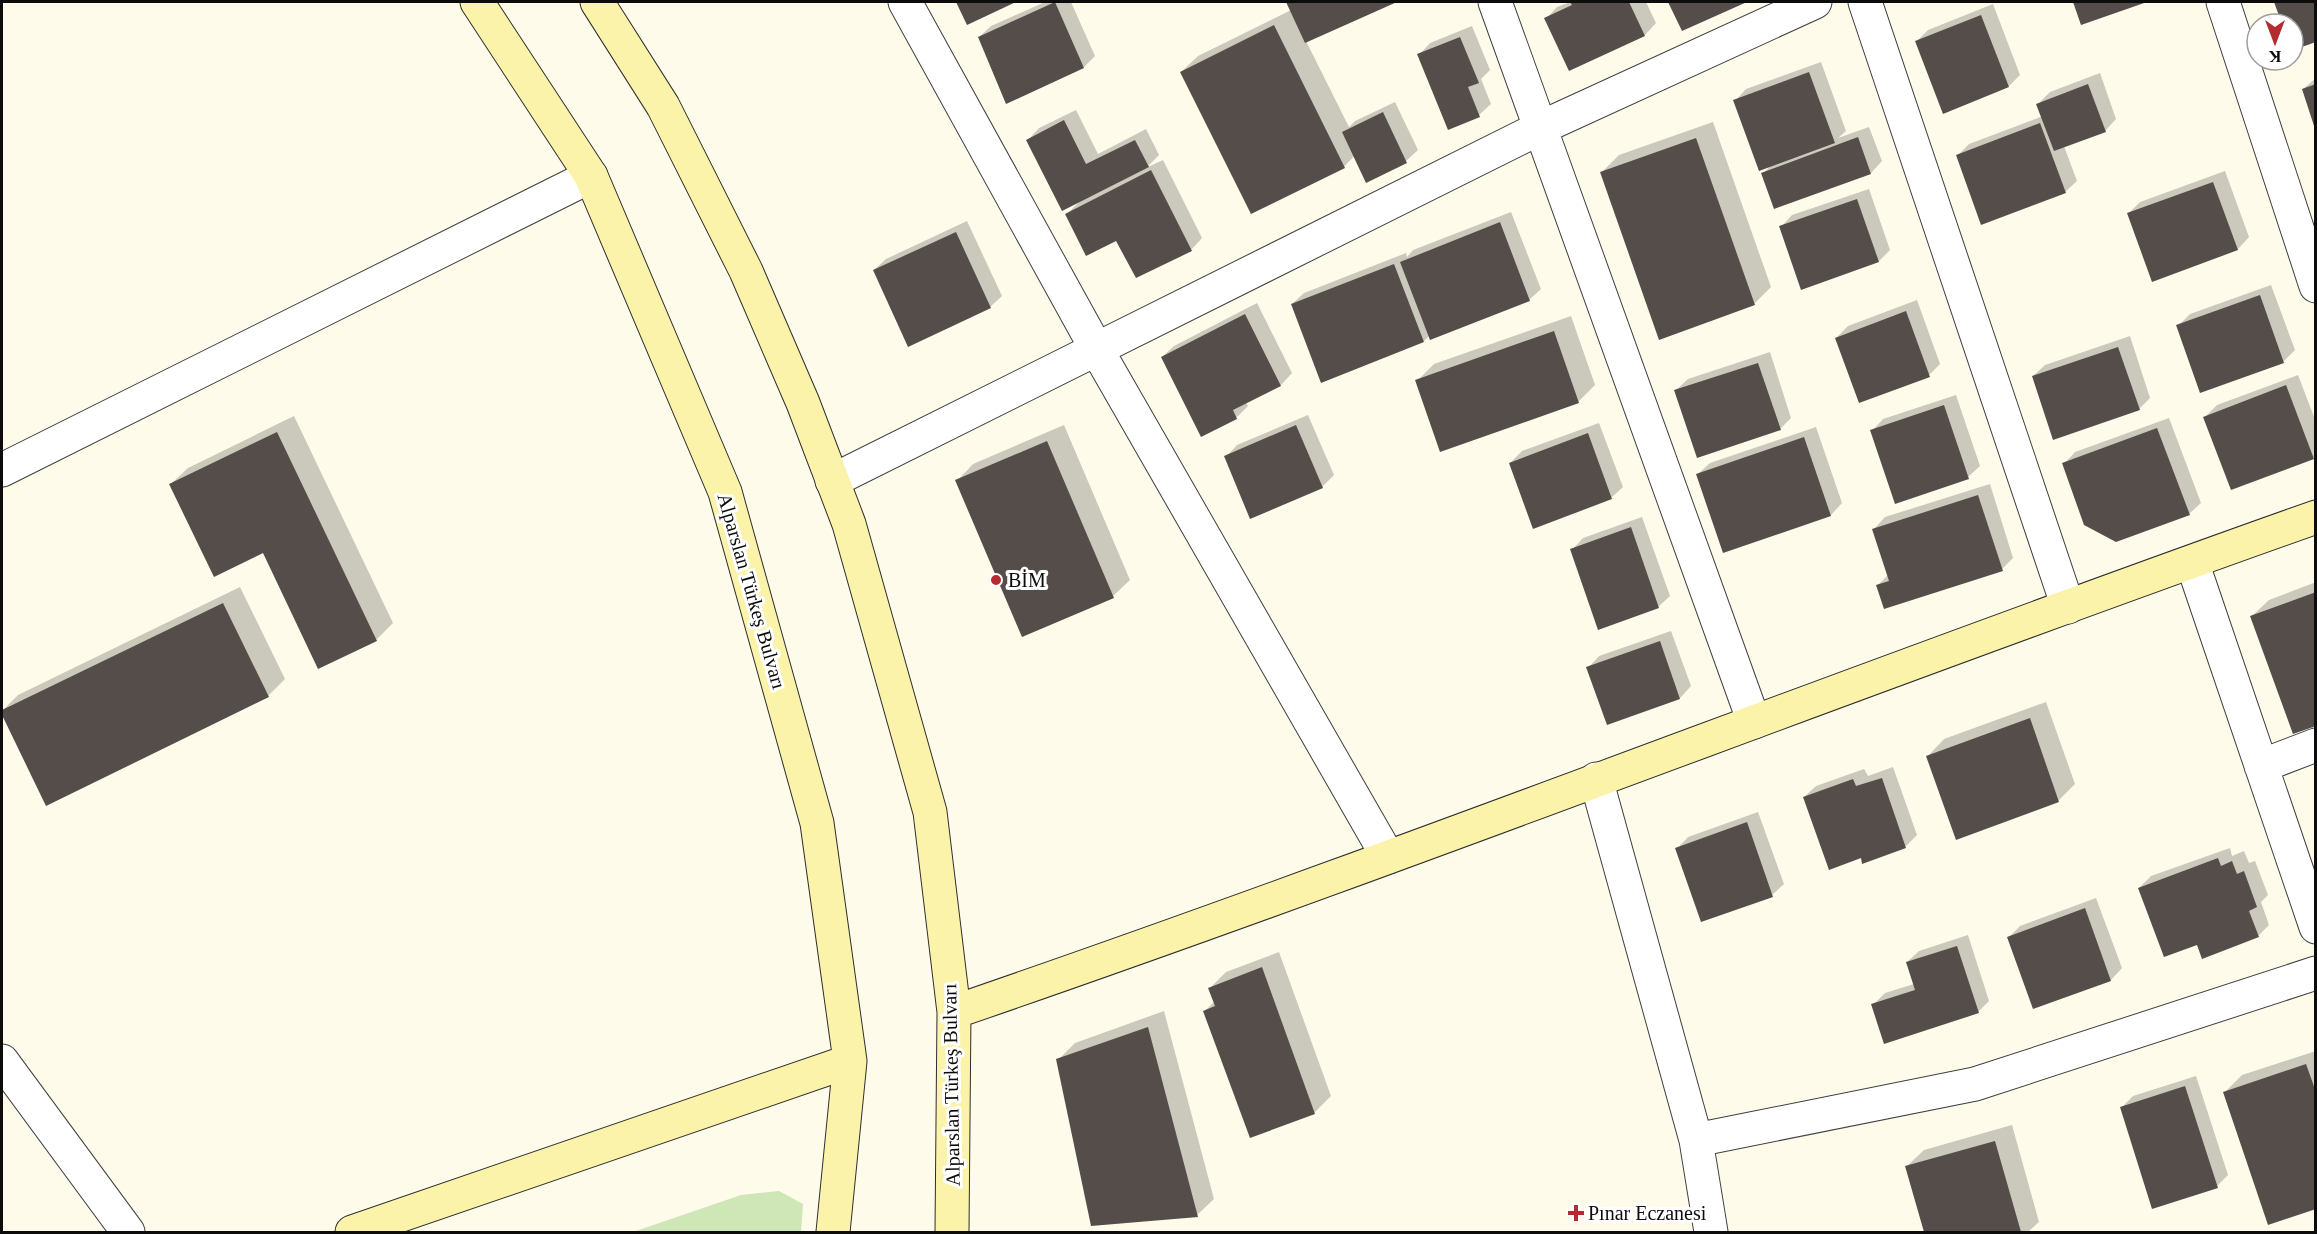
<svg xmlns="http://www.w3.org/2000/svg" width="2317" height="1234" viewBox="0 0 2317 1234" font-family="'Times New Roman',serif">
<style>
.green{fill:#cfe6b7}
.shadow{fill:#0003}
.building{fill:#544d49}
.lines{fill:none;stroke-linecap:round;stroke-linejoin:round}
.street-casing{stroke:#3f3f3f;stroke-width:35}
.secondary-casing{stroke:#2e2e2e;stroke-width:35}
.street{stroke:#fff;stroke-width:33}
.secondary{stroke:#fbf3a9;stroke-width:33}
.poi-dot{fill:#b42b30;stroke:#fff;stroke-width:2}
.labels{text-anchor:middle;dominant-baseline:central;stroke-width:6;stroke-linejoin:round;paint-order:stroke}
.poi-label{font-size:20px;fill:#0c0c0c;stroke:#fff;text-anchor:start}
.street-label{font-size:20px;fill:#0c0c0c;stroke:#fff}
</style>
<rect width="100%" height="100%" fill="#fefbeb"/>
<path class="green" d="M 779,1191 L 803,1204 L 801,1232 L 633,1232 L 741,1195 Z"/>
<path class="shadow" d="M 957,2 L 1012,2 L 968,23 Z
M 1045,2 L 1071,2 L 1095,56 L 1084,67 L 979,37 L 991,26 Z
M 1287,2 L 1393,2 L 1306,41 L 1349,127 L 1355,121 L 1395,102 L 1418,150 L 1406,161 L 1367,181 L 1355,155 L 1344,167 L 1181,72 L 1198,56 L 1291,10 Z
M 1570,2 L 1646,2 L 1656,23 L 1645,35 L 1569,69 L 1546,19 L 1557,7 Z
M 1670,2 L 1744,2 L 1682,29 Z
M 2074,2 L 2143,2 L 2082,23 Z
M 2276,2 L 2316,2 L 2316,41 L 2293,49 L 2293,24 L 2284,24 Z
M 1993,4 L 2020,75 L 2009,86 L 1917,41 L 1928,30 Z
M 1472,26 L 1490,70 L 1481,79 L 1491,104 L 1479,115 L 1449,128 L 1419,55 L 1430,43 Z
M 1821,62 L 1846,131 L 1838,138 L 1869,127 L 1882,161 L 1871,173 L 1763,174 L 1771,165 L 1735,101 L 1746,89 Z
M 2100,73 L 2116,119 L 2105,131 L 2064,146 L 2077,181 L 2065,192 L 1958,155 L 1969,144 L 2043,116 L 2038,104 L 2050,92 Z
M 2316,78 L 2316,125 L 2303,89 Z
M 1076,110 L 1098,154 L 1146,129 L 1159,155 L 1146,168 L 1163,160 L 1202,238 L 1191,250 L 1117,239 L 1067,214 L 1080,201 L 1028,140 L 1039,128 Z
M 1713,122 L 1771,287 L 1754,304 L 1602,172 L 1619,155 Z
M 2225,171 L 2249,237 L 2238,249 L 2153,280 L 2128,214 L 2140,202 Z
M 1869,189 L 1890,250 L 1879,261 L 1781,227 L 1792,215 Z
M 1511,212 L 1541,289 L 1529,300 L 1430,335 L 1424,341 L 1322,381 L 1292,304 L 1304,293 L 1406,253 L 1407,257 L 1413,250 Z
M 967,221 L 1002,296 L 990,307 L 874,270 L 886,259 Z
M 2271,285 L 2295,350 L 2283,362 L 2178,326 L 2190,314 Z
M 1917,300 L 1940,364 L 1929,375 L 1836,338 L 1848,326 Z
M 1257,303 L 1292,373 L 1281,385 L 1246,402 L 1248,406 L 1236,418 L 1162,357 L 1174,346 Z
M 1571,316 L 1595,385 L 1578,402 L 1417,381 L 1434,364 Z
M 2130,336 L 2150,398 L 2139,409 L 2033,376 L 2045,365 Z
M 1770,352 L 1791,418 L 1780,429 L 1676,390 L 1688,379 Z
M 2298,375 L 2316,422 L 2316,456 L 2313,458 L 2205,417 L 2217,405 Z
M 1956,395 L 1980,466 L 1968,477 L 1872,431 L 1883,419 Z
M 1308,415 L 1334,475 L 1322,487 L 1226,457 L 1237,445 Z
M 294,416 L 393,623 L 376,640 L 264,551 L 171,484 L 188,468 Z
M 2169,418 L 2201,503 L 2189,514 L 2064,464 L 2075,452 Z
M 1599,423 L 1623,487 L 1611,498 L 1510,463 L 1522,451 Z
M 1064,425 L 1130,580 L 1113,596 L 957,481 L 973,464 Z
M 1816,427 L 1842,503 L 1831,515 L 1724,551 L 1698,474 L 1710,463 Z
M 1990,484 L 2013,558 L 2002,569 L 1878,585 L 1888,575 L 1874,529 L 1885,517 Z
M 1642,517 L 1670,596 L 1658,607 L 1572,550 L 1583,538 Z
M 2316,582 L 2316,724 L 2252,616 L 2269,600 Z
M 240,587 L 285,679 L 268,696 L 46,804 L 2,711 L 18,695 Z
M 1671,631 L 1691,686 L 1680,698 L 1608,723 L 1588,668 L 1599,656 Z
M 2046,702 L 2075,784 L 2058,801 L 1928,756 L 1944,739 Z
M 1893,767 L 1917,835 L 1906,846 L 1863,862 L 1862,856 L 1804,797 L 1816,786 L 1864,769 L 1868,776 Z
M 1758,812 L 1784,884 L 1772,895 L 1677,849 L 1688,837 Z
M 2230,848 L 2232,856 L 2244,851 L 2249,863 L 2255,861 L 2268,895 L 2261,902 L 2269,925 L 2258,936 L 2198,943 L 2139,888 L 2151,876 Z
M 2096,898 L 2122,968 L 2111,980 L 2009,937 L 2020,926 Z
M 1968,935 L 1989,1001 L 1978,1012 L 1873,1005 L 1885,993 L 1914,984 L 1907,962 L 1919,951 Z
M 1279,952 L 1331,1096 L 1314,1113 L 1205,1011 L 1215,1001 L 1210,988 L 1226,972 Z
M 1164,1011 L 1214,1199 L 1197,1215 L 1058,1060 L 1075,1043 Z
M 2316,1051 L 2316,1207 L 2225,1092 L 2242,1075 Z
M 2196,1076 L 2228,1175 L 2217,1186 L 2122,1107 L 2133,1096 Z
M 2012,1125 L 2039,1222 L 2028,1232 L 1925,1232 L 1907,1166 L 1924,1150 Z"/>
<path class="building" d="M 956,2 L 1016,2 L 967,25 Z
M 1055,2 L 1084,68 L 1006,104 L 978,37 Z
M 1286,2 L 1397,2 L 1305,43 Z
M 1570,2 L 1629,2 L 1645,36 L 1569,71 L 1544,18 L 1572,5 Z
M 1668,2 L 1747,2 L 1682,31 Z
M 2073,2 L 2147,2 L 2081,25 Z
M 2274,2 L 2316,2 L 2316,42 L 2293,50 L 2293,24 L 2282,24 Z
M 1981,15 L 2009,87 L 1943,114 L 1915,41 Z
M 1274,25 L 1345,168 L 1251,214 L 1180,72 Z
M 1460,37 L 1479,83 L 1468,87 L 1480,117 L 1448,130 L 1417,54 Z
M 1809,72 L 1835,143 L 1759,171 L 1733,100 Z
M 2088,84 L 2106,132 L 2054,151 L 2036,104 Z
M 2316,84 L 2316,128 L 2315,129 L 2302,89 Z
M 1383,112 L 1407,163 L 1366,183 L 1342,132 Z
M 1064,120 L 1086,164 L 1135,140 L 1149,167 L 1062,211 L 1026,140 Z
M 2040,123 L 2066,193 L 1981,225 L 1956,155 Z
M 1858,137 L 1871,174 L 1774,209 L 1761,173 Z
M 1696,138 L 1755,305 L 1659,340 L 1600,172 Z
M 1151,170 L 1192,251 L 1136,278 L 1116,241 L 1086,256 L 1065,214 Z
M 2213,182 L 2238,250 L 2152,282 L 2127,213 Z
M 1857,199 L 1879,262 L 1801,290 L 1779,226 Z
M 1500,222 L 1530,301 L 1430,340 L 1400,262 Z
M 956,232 L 991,308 L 908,347 L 873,270 Z
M 1394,264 L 1424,342 L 1321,383 L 1291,304 Z
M 2260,295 L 2284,363 L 2200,393 L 2176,325 Z
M 1906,311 L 1930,377 L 1859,403 L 1835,338 Z
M 1245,314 L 1281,386 L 1233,410 L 1237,419 L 1201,437 L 1161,357 Z
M 1554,331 L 1579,403 L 1440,452 L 1415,380 Z
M 2118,347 L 2140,410 L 2053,440 L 2032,376 Z
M 1758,363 L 1781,430 L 1697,458 L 1674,390 Z
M 2286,385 L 2314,459 L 2231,490 L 2203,417 Z
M 1944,405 L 1969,479 L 1895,504 L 1870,430 Z
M 1296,425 L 1323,488 L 1250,519 L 1224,456 Z
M 2157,428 L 2190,515 L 2116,542 L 2084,525 L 2062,463 Z
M 277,432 L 377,641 L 318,669 L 263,553 L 214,577 L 169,484 Z
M 1588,433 L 1612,499 L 1533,529 L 1509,463 Z
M 1804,437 L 1831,516 L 1723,553 L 1696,474 Z
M 1047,441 L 1114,598 L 1022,637 L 955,480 Z
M 1978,495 L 2003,571 L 1884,609 L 1876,585 L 1889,581 L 1872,529 Z
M 1631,527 L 1659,608 L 1598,630 L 1570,549 Z
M 2316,592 L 2316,726 L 2293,734 L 2250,616 Z
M 223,603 L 269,697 L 46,806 L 2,715 L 2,710 Z
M 1660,641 L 1680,699 L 1607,725 L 1586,667 Z
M 2030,718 L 2059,802 L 1956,840 L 1926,756 Z
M 1882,778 L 1906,848 L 1862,864 L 1861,858 L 1829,870 L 1803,797 L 1853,779 L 1856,786 Z
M 1747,822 L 1773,897 L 1701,922 L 1675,848 Z
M 2218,858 L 2221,866 L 2232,861 L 2237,874 L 2244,871 L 2257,907 L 2249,911 L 2259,937 L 2202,959 L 2197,945 L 2164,957 L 2138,888 Z
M 2085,908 L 2111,981 L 2033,1009 L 2007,937 Z
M 1957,946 L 1979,1013 L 1884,1044 L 1871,1004 L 1915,990 L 1906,962 Z
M 1262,967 L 1315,1114 L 1250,1138 L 1203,1011 L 1215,1006 L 1208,988 Z
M 1148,1027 L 1198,1217 L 1091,1226 L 1056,1059 Z
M 2306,1064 L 2316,1092 L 2316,1209 L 2268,1225 L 2223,1092 Z
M 2185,1086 L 2218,1188 L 2152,1209 L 2120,1107 Z
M 1995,1141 L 2021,1232 L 1924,1232 L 1905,1166 Z"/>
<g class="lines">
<g class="street-casing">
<path id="street" d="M 905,2 L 1097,350 L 1388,857
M 1495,2 L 1754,722
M 1865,2 L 2068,607
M 2223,2 L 2316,286
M 2,470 L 591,176
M 832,481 L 1540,128 L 1815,2
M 2192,562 L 2316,927
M 2261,766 L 2316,745
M 1596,779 L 1696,1140 L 1711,1232
M 2,1061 L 128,1232
M 1696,1140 L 1975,1084 L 2316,973"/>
</g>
<g class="secondary-casing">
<path id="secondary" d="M 477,2 L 591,176 L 725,492 L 817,823 L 850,1061 L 833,1232
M 597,2 L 663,106 L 746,271 L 803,403 L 849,524 L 930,812 L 954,1012 L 952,1232
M 954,1012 C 1411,855 1860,678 2316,517
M 352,1232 L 850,1061"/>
</g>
<use href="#street" class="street"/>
<use href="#secondary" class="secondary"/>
</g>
<g class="poi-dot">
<circle cx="996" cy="580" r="6"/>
<path d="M1573 1204h6v6h6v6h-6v6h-6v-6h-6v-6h6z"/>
</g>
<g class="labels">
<g class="poi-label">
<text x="1008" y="580">BİM</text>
<text x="1588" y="1213">Pınar Eczanesi</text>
</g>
<g class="street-label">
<text transform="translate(752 591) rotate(74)">Alparslan Türkeş Bulvarı</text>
<text transform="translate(951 1085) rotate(-91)">Alparslan Türkeş Bulvarı</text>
</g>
</g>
<rect width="2317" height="1234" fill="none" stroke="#0c0c0c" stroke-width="6"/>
<g transform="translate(2275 42) rotate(180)"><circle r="28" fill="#ffffff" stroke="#9e9e9e" stroke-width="1.5"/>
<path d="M0-4.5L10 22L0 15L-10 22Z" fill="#b42b30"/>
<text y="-9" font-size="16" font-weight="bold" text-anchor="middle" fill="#0c0c0c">K</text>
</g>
</svg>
